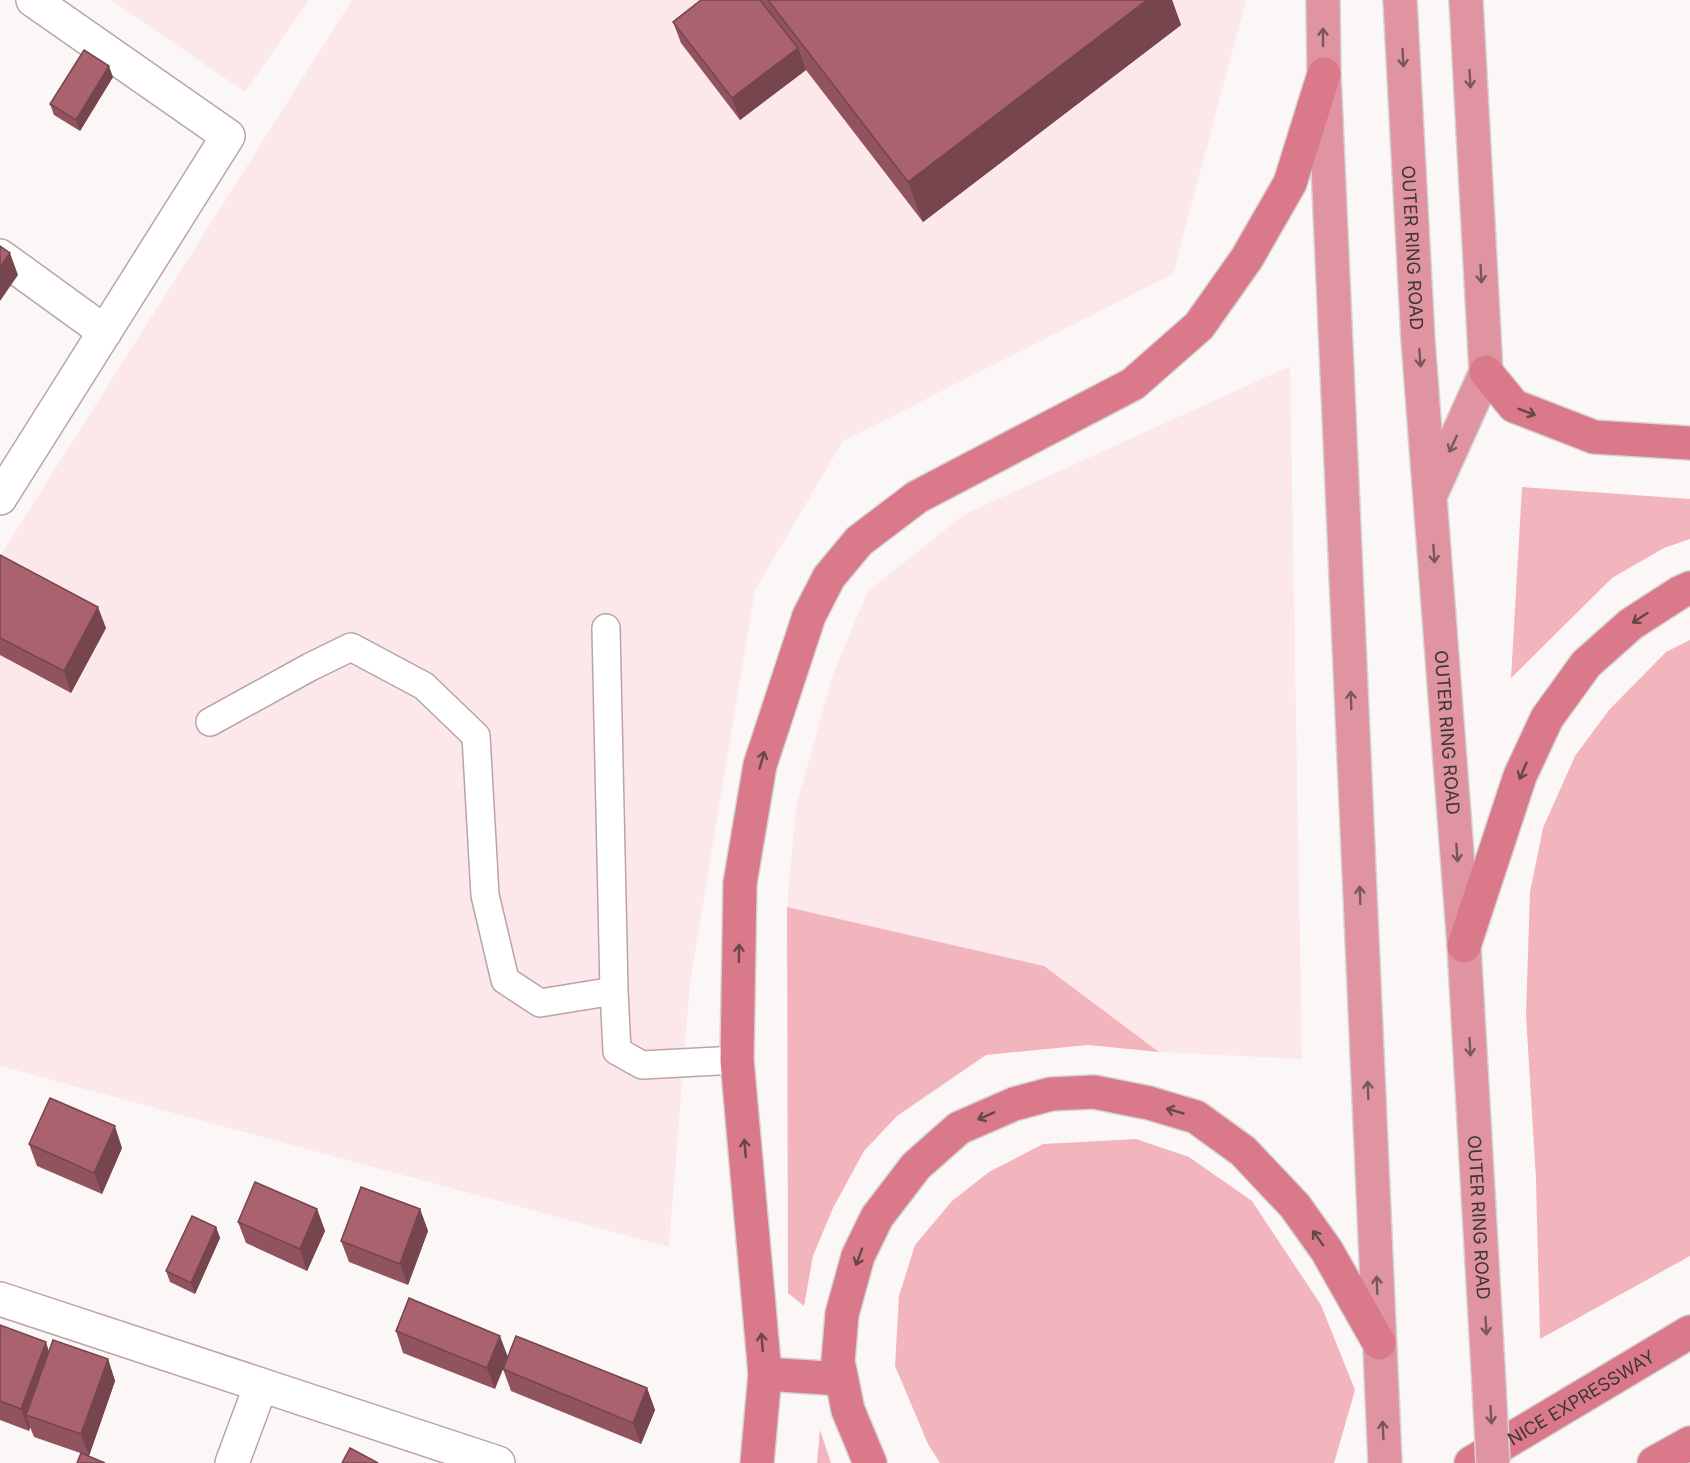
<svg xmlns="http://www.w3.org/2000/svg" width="1690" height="1463" viewBox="0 0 1690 1463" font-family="Inter,sans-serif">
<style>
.built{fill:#fce7ea}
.green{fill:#f2b4bd}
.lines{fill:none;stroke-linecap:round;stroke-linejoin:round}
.service-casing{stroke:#baa4a6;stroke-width:30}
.minor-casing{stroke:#baa4a6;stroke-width:36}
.tertiary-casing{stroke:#baa4a6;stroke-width:36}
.trunk-casing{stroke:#d5d3d3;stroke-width:36}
.motorway-casing{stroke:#d5d3d3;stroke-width:36}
.service{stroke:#fff;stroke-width:27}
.minor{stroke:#fff;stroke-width:33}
.tertiary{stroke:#fff;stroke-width:33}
.trunk{stroke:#e094a2;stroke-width:33}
.motorway{stroke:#d9798a;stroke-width:33}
.trunk-bridge-casing{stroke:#d5d3d3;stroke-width:36;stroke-linecap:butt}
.trunk-bridge{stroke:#e094a2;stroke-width:33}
.wall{fill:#91545f}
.shaded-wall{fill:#76454d}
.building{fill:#a9626e;stroke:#76454d;stroke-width:1.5}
.oneway{stroke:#78575d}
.oneway2{stroke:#66474c}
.labels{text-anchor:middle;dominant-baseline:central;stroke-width:6;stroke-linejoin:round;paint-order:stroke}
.street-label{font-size:18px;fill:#403638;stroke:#fff}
</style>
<rect width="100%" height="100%" fill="#fcf7f7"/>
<path class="built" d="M 111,0 L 309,0 L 245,92 Z
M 352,0 L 1246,0 L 1173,274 L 843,441 L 755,590 L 690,982 L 669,1247 L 0,1066 L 0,556 Z
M 1290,366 L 1302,1059 L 1159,1052 L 1044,966 L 787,907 L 796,807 L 833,674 L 868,591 L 965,514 Z"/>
<path class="green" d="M 1522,487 L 1690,499 L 1690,539 L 1664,548 L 1612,578 L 1511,678 Z
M 1690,640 L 1690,1256 L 1540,1339 L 1536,1179 L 1526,1015 L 1530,892 L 1543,828 L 1575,756 L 1609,710 L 1666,652 Z
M 787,907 L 1044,966 L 1159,1052 L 1088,1045 L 986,1055 L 897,1116 L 864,1151 L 833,1208 L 813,1256 L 804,1306 L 788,1293 Z
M 1136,1139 L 1189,1157 L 1252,1201 L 1321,1305 L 1355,1390 L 1334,1463 L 940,1463 L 928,1444 L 895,1366 L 899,1296 L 915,1245 L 952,1201 L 989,1172 L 1043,1144 Z
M 820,1430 L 831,1463 L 817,1463 Z"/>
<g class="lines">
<g class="service-casing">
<path id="service" d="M 606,628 L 614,991 L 617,1051 L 642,1065 L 737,1060
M 210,722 L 310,667 L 351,647 L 424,686 L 476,736 L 485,895 L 505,980 L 540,1003 L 614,991"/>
</g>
<g class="minor-casing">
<path id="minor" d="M 0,256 L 105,332
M 0,498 L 228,136 L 33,0
M 232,1463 L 261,1385"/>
</g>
<g class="tertiary-casing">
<path id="tertiary" d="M 0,1299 L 498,1463"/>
</g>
<g class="trunk-casing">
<g id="trunk">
<path d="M 1323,0 L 1324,74 L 1385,1463"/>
<path id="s1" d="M 1400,0 L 1418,340 L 1464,946 L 1488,1368"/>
<path d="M 1431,494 L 1486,372 L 1466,0"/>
</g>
</g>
<g class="motorway-casing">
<g id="motorway">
<path d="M 1486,372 L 1514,406 L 1594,437 L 1690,443"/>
<path d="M 1464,946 L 1520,776 L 1547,718 L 1586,664 L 1631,624 L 1679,593 L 1690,588"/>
<path d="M 765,1374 L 841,1379"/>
<path d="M 757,1463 L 765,1374 L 737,1060 L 740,883 L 760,765 L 809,616 L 829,577 L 859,541 L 917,497 L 1133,384 L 1199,326 L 1247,258 L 1290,183 L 1324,74"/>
<path d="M 870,1463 L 848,1410 L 838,1361 L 842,1314 L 858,1256 L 877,1217 L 916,1166 L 959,1128 L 1014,1104 L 1051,1094 L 1094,1092 L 1149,1103 L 1196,1117 L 1243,1151 L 1295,1206 L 1327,1251 L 1379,1343"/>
<path id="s2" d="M 1471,1463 L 1690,1332"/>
<path d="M 1654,1463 L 1690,1443"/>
</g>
</g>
<use href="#service" class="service"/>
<use href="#minor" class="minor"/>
<use href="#tertiary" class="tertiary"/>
<use href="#trunk" class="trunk"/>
<use href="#motorway" class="motorway"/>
<g class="trunk-bridge-casing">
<path id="trunk-bridge" d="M 1488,1368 L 1493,1463"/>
</g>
<use href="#trunk-bridge" class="trunk-bridge"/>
</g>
<path class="wall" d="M 701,0 L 1172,0 L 1181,25 L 923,222 L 806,70 L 740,120 L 681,43 L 673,22 Z
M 113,77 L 80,131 L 54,115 L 50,104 Z
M 0,555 L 106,628 L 71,693 L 0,655 Z
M 29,1144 L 122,1148 L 102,1194 L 37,1166 Z
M 317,1209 L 325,1231 L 307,1271 L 246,1243 L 238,1222 Z
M 420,1209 L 428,1231 L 408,1285 L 349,1262 L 341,1241 Z
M 216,1227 L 220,1238 L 195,1294 L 170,1282 L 166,1271 Z
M 0,1325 L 49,1351 L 108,1359 L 115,1381 L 89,1456 L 34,1437 L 30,1427 L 29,1431 L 0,1420 Z
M 396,1331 L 500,1336 L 495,1389 L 403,1353 Z
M 503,1369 L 647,1388 L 655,1410 L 641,1444 L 511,1391 Z"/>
<path class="shaded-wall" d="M 1147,0 L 1172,0 L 1181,25 L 923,222 L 908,182 Z
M 798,48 L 806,70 L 740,120 L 732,98 Z
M 109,66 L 113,77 L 80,131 L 76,120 Z
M 10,253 L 18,275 L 0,301 L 0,267 Z
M 98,607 L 106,628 L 71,693 L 64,671 Z
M 115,1126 L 122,1148 L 102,1194 L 94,1173 Z
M 317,1209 L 325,1231 L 307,1271 L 300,1249 Z
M 420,1209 L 428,1231 L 408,1285 L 400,1264 Z
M 216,1227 L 220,1238 L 195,1294 L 191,1283 Z
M 500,1336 L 508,1357 L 495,1389 L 487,1368 Z
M 46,1342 L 53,1364 L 26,1415 L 30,1427 L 29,1431 L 21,1409 Z
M 108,1359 L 115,1381 L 89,1456 L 81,1434 Z
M 647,1388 L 655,1410 L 641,1444 L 633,1423 Z"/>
<path class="building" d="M 701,0 L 760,0 L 798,48 L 732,98 L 673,22 Z
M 768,0 L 1147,0 L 908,182 Z
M 84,50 L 109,66 L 76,120 L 50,104 Z
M 0,246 L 10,253 L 0,267 Z
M 0,555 L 98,607 L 64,671 L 0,638 Z
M 50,1098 L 115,1126 L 94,1173 L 29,1144 Z
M 255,1182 L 317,1209 L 300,1249 L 238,1222 Z
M 361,1187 L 420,1209 L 400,1264 L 341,1241 Z
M 192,1216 L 216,1227 L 191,1283 L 166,1271 Z
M 409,1298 L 500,1336 L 487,1368 L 396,1331 Z
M 0,1325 L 46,1342 L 21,1409 L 0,1401 Z
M 516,1336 L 647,1388 L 633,1423 L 503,1369 Z
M 53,1340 L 108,1359 L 81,1434 L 26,1415 Z
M 350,1448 L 378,1463 L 342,1463 Z
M 81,1453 L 105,1463 L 77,1463 Z"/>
<defs><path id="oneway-shaft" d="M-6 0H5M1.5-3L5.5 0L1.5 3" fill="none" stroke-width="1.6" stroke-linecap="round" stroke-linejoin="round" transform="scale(1.5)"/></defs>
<g class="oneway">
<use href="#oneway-shaft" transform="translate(1323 37) rotate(-90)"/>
<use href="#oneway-shaft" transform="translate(1403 58) rotate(87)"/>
<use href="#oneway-shaft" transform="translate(1470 79) rotate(87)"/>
<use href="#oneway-shaft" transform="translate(1481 274) rotate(87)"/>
<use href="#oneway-shaft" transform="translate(1420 358) rotate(86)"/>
<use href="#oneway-shaft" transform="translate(1453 444) rotate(115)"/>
<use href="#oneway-shaft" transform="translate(1434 554) rotate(86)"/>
<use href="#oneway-shaft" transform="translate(1351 700) rotate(-92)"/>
<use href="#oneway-shaft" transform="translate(1457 853) rotate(86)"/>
<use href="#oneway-shaft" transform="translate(1360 895) rotate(-92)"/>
<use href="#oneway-shaft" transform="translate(1470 1047) rotate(87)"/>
<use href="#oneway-shaft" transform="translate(1368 1090) rotate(-92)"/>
<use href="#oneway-shaft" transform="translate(1377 1285) rotate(-92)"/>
<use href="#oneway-shaft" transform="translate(1486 1326) rotate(87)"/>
<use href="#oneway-shaft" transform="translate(1491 1415) rotate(87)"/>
<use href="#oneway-shaft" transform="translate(1383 1430) rotate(-93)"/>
</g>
<g class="oneway2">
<use href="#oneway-shaft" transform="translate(1527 412) rotate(21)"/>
<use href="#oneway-shaft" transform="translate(1640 618) rotate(147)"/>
<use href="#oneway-shaft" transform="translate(762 760) rotate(-74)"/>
<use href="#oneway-shaft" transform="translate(1523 771) rotate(113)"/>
<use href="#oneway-shaft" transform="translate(739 953) rotate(-89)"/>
<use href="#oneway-shaft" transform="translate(1175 1111) rotate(-164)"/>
<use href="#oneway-shaft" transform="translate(986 1116) rotate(156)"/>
<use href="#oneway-shaft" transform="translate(745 1148) rotate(-95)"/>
<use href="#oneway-shaft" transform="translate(1318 1238) rotate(-125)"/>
<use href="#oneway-shaft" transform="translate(859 1257) rotate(110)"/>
<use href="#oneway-shaft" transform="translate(762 1342) rotate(-95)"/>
</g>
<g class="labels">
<g class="street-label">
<text stroke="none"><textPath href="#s1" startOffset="248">OUTER RING ROAD</textPath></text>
<text stroke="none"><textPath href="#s1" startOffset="734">OUTER RING ROAD</textPath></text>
<text stroke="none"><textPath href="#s1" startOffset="1220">OUTER RING ROAD</textPath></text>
<text stroke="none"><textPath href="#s2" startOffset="128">NICE EXPRESSWAY</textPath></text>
</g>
</g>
</svg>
